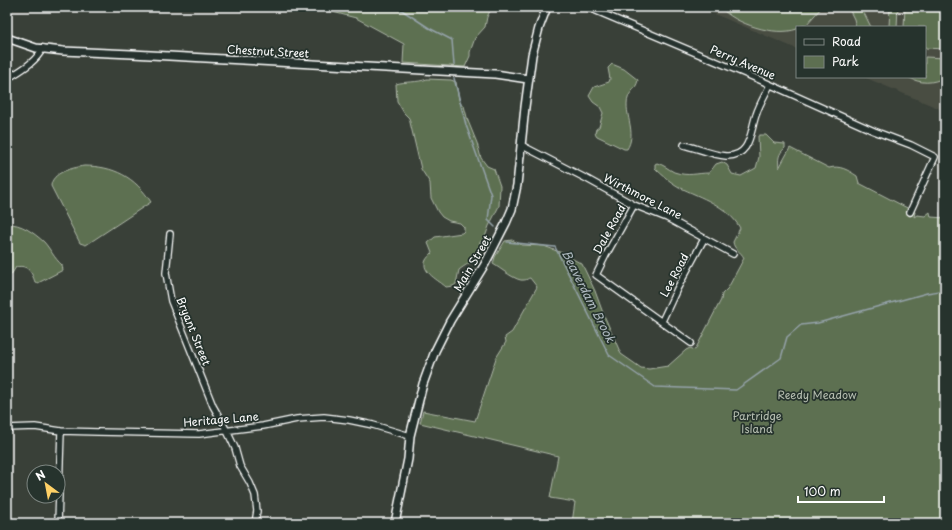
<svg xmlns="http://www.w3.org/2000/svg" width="952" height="530" viewBox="0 0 952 530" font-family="'Playpen Sans',sans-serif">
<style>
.built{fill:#4a4d43}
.green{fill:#5d6f51;stroke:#aeb7a8}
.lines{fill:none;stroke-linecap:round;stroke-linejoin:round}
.stream{stroke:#95a3aa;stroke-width:1.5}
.minor-casing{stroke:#fff;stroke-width:8}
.tertiary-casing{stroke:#fff;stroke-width:10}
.minor{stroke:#26332d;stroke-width:5.5}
.tertiary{stroke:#26332d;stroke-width:7}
.labels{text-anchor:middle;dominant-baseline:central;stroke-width:3.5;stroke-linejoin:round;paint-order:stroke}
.street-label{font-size:11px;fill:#fff;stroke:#26332d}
.park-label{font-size:11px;fill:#b6beb1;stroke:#26332d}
.water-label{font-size:12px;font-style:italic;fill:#afbac0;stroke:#26332d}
</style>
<rect width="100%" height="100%" fill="#394038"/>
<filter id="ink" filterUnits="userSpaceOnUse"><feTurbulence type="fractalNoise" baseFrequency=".025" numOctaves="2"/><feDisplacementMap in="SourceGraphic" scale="8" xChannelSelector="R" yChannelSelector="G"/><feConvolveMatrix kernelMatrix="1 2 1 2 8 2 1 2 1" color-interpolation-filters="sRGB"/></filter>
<g filter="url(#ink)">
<path class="built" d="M 698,7 L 945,7 L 945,111 L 864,77 L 925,77 L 925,27 L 797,27 L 797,49 Z"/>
<path class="green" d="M 313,7 L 492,7 L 487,17 L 485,27 L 475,38 L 470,52 L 470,56 L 465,67 L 403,63 L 404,44 L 356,18 Z
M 720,7 L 822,7 L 806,25 L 797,27 L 797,29 C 775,37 735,24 720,7 Z
M 848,7 L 867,7 L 864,13 L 871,27 L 856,27 L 854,19 Z
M 890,7 L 898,7 L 897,27 L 889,27 Z
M 905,7 L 945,7 L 945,49 L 925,48 L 925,27 L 904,27 Z
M 925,57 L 945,58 L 945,77 C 933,84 920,84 908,77 L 925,77 Z
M 612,64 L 624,69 L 638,80 C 636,91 627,91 627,105 C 627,119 636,135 627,149 L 624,149 L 597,136 L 595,133 L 596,129 L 599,127 L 603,113 L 600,107 L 593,102 L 589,96 L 594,87 L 609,82 L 610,79 L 608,68 Z
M 427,79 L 451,80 L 456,82 L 459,100 L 460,103 L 464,106 L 468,121 L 477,143 L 481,158 L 487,166 L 494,169 L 500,186 L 499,206 L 489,226 L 484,240 L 480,242 C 482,260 470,261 459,270 L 456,284 L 453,286 L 446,287 C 440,281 420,272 426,260 C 427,258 430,255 432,253 L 428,243 L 435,237 L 462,233 L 464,231 L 464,227 L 460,223 L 449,221 L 442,217 L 438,212 L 431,198 L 430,183 L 421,169 L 409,118 L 404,113 L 397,101 L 396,84 C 406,81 417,83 427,79 Z
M 760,135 L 766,135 L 774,143 L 785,144 L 785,148 C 778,154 778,159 779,168 L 790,148 L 829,168 C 840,165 848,170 857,176 L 859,183 L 915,212 L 914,217 L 917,215 L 925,216 L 930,212 L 931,217 L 945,218 L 945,523 L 572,523 L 575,502 L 550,498 L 558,456 L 420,423 L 423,411 L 475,421 L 496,358 L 506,342 L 505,337 L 512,332 L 537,287 L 530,278 C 528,278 527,280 524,280 C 517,282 500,268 493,264 L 495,257 L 505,241 L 512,240 L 522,245 L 544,246 L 562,253 L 582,264 L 595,291 L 603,313 L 621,354 L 634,363 L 641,368 L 649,369 L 668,366 L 686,350 L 690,348 L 695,350 L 721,300 L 722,294 L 728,288 L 744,258 C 741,251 734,250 733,242 L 740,228 C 727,205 701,198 679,187 C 670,182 662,175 655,168 L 655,164 L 657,163 C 664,165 668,169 674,172 C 689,177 696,173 709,173 L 716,164 L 722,162 L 727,165 L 732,174 L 741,176 L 756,168 L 759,157 L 758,136 Z
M 84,166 C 114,166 135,177 151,202 L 86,245 L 80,243 L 51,186 C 52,172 72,168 84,166 Z
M 7,224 C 21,223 34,233 44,242 C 51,250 54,258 62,265 L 63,270 L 38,283 L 35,282 C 32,273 28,264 16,267 L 11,275 L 7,276 Z"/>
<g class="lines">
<path class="stream" d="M 397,7 L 429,28 L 452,40 L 454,65
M 454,78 L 466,125 L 491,195 L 488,220 L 495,227
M 507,242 L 555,247 L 609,355 L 655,387 L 736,390 L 781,358 L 787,337 L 801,325 L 818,323 L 927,293 L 945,290"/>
<g class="minor-casing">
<path id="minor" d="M 587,7 L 760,80 L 874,131 L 911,145 L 935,157 L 910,212
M 7,79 C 21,70 35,63 43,48
M 521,145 L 587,179 L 634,205 L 667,218 L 733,254
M 684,145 C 697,148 712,155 726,156 C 751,157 750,132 756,115 C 759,105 765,95 770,85
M 634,205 L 606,255 L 596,275 L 691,343
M 170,234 L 166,273 L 171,301 L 213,406 L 227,431 L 235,448 L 240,466 L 250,483 L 255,495 L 257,511 L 255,523
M 662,321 L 677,289 L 704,239
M 7,428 L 35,427 L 61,431 L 98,432 L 199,434 L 263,426 L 297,419 L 324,417 L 349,420 L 373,425 L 410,436
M 58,523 L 61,431"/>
</g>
<g class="tertiary-casing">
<path id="tertiary" d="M 7,38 L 36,48 L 63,51 L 132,54 L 495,74 L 528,79
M 395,523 L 408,459 L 410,436 L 423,384 L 435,351 L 450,321 L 485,264 L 506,223 L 512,209 L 517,185 L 525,107 L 532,55 L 539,28 L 547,7"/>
</g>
<use href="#minor" class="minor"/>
<use href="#tertiary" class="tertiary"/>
</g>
</g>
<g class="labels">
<g class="street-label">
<text transform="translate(268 51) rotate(3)">Chestnut Street</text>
<text transform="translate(743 62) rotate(23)">Perry Avenue</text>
<text transform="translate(643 196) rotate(27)">Wirthmore Lane</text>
<text transform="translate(609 229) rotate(-61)">Dale Road</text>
<text transform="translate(472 263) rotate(-60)">Main Street</text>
<text transform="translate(674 275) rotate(-62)">Lee Road</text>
<text transform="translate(194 331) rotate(68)">Bryant Street</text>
<text transform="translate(221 419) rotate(-5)">Heritage Lane</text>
</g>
<g class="park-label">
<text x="817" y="394">Reedy Meadow</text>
<text x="757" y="415">Partridge<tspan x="757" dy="13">Island</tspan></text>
</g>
<g class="water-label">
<text transform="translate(589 296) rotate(63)">Beaverdam Brook</text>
</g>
</g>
<rect width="952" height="530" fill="none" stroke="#26332d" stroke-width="24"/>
<rect x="12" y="12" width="928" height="506" fill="none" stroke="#fff" stroke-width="1.5" filter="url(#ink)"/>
<rect x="796" y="26" width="130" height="52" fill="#26332d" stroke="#7d8581"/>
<rect x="804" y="39" width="20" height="6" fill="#26332d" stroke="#7d8581"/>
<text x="832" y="46" font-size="12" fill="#ffffff">Road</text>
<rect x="804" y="56" width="20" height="12" fill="#5d6f51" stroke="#7d8581"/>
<text x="832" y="66" font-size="12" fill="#ffffff">Park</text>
<g transform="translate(46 484) rotate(328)"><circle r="19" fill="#26332d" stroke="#7d8581"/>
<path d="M0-3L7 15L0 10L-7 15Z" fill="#ffd166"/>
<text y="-6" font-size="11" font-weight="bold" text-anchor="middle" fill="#ffffff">N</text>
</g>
<path d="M798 496v6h86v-6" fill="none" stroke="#ffffff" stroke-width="2"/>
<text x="804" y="496" font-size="12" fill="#ffffff" stroke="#26332d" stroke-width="3" paint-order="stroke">100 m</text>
</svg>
